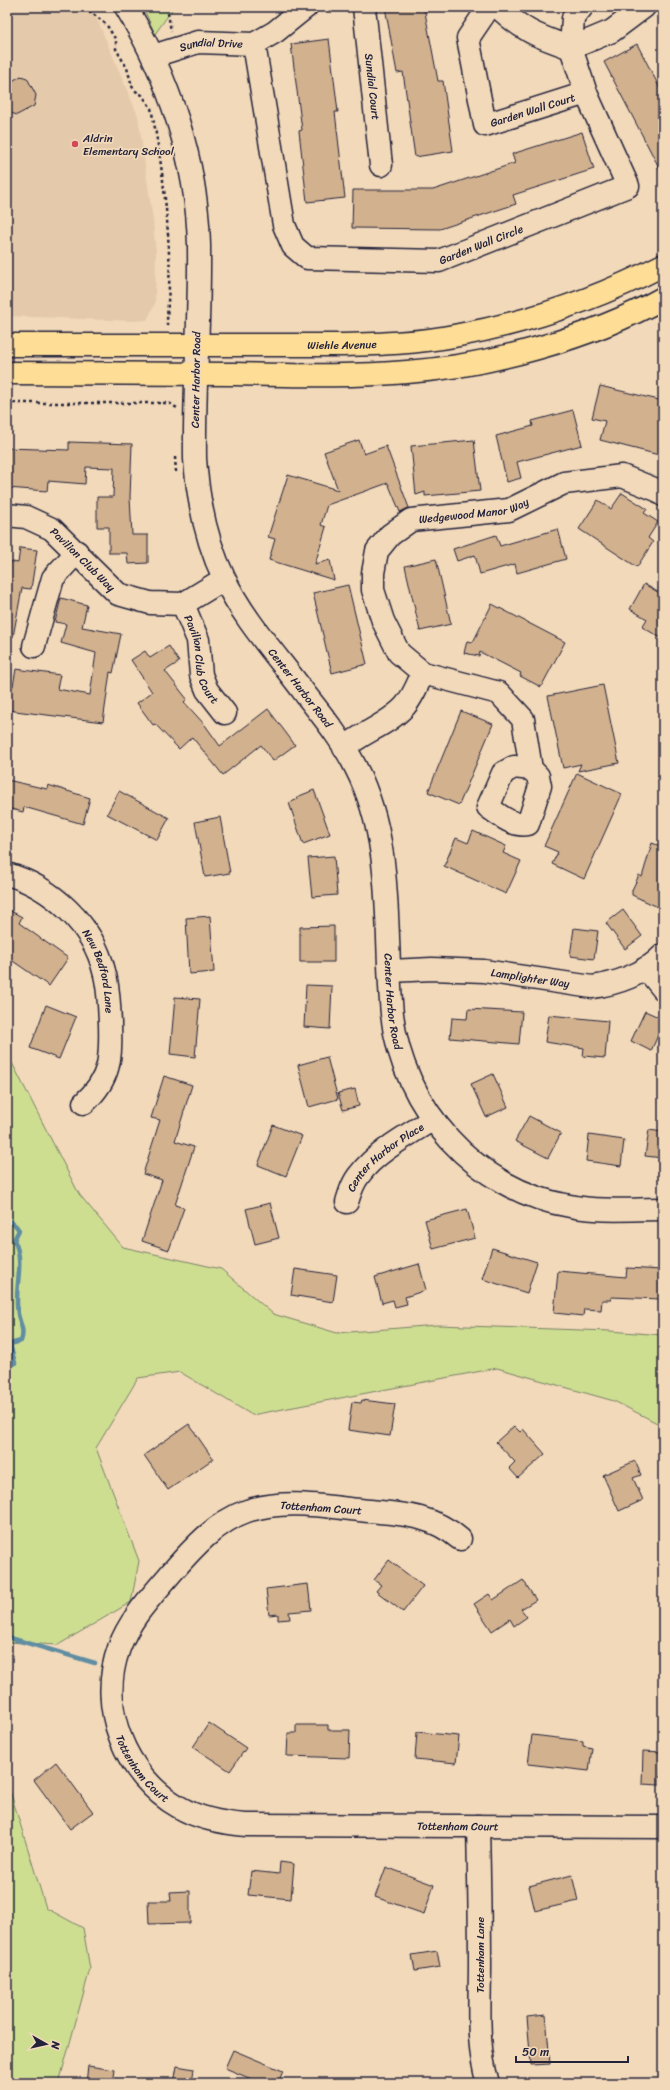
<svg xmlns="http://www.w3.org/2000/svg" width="670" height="2090" viewBox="0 0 670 2090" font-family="Sriracha,sans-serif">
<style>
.built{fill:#e4caab}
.green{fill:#cede91;stroke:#788066}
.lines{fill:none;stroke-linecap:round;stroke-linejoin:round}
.stream{stroke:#5f8da2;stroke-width:4.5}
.building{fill:#d2b18e;stroke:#22223b}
.minor-casing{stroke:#22223b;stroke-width:25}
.major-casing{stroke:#22223b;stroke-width:25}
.path{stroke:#22223b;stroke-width:2.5;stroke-dasharray:3 3;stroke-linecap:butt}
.minor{stroke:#f2d9ba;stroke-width:22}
.major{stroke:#fedd96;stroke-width:22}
.poi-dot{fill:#d1495b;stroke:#f2d9ba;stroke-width:1.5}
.labels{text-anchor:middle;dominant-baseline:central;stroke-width:3.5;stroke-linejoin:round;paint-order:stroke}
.street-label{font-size:11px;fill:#22223b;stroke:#f2d9ba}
.poi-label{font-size:11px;fill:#22223b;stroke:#f2d9ba;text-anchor:start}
</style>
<rect width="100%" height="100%" fill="#f2d9ba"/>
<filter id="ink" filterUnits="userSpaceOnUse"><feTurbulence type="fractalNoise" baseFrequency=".025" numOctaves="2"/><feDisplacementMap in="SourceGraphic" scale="8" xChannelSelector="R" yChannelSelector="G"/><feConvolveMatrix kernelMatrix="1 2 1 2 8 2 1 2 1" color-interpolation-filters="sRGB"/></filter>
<g filter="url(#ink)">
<path class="built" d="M 7,7 L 90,7 L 98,21 L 138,116 L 153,220 L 156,254 L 155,304 L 147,320 L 134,321 L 7,316 Z"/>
<path class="green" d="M 143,7 L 174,7 L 155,34 Z
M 7,1053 L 79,1194 L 123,1247 L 221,1269 L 273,1314 L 337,1333 L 437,1325 L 610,1331 L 663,1335 L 663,1426 L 614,1401 L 497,1368 L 252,1415 L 180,1372 L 138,1378 L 96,1448 L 139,1561 L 131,1602 L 58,1645 L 7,1642 Z
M 7,1781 L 46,1908 L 83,1928 L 90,1969 L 59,2083 L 7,2083 Z"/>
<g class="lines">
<path class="stream" d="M 7,1219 L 16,1226 L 19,1230 L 14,1240 C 26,1263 13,1289 18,1314 C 20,1324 25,1330 21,1341 L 10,1344 L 15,1363 L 7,1366
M 7,1637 L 95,1663"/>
</g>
<path class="building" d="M 385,7 L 424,7 L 438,81 L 443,81 L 453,151 L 415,157 L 403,72 L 397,73 Z
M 329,39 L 338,112 L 335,112 L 345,198 L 307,202 L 299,131 L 302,130 L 291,44 Z
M 637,44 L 663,94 L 663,175 L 604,62 Z
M 21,76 L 27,78 L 36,95 L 34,106 L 17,115 L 11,113 L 7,106 L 7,84 Z
M 582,132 L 594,169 L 513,195 L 516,204 L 440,229 L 352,228 L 353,190 L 433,190 L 515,163 L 512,154 Z
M 600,386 L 663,401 L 663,456 L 600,440 L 605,421 L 592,418 Z
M 573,410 L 582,445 L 517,462 L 521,478 L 507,482 L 496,436 L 533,426 L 532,421 Z
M 359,440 L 364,454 L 386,446 L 409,508 L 400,512 L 388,483 L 327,505 L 321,525 L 326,527 L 315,564 L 330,560 L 334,580 L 269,560 L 275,539 L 268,537 L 288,475 L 338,490 L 324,452 Z
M 474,440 L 480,491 L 425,496 L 425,492 L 416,495 L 411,446 Z
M 69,442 L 132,444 L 130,497 L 132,535 L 148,535 L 148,563 L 128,564 L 127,553 L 109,553 L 109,527 L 97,527 L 97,497 L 113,497 L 114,468 L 86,467 L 85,484 L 48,481 L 47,491 L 7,488 L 7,448 L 69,450 Z
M 622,493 L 647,509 L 644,513 L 658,522 L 648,538 L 653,542 L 637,567 L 579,529 L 598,500 L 611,509 Z
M 558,529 L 566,559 L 517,573 L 515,564 L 480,574 L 475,555 L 457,561 L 453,549 L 496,535 L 500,546 Z
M 20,548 L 37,550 L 31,589 L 22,588 L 13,637 L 7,636 L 7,561 L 18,563 Z
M 436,559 L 451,624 L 420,631 L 405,566 Z
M 644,584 L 663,595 L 663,639 L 642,627 L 647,619 L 630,609 Z
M 348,585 L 367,664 L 332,673 L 313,593 Z
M 61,598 L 87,605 L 82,627 L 121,634 L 113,673 L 110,672 L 103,722 L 7,710 L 7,685 L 13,686 L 16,669 L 60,675 L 57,689 L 90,695 L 96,653 L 61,643 L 66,624 L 55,622 Z
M 492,604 L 565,642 L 541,687 L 520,676 L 521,673 L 480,652 L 479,656 L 464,653 L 467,641 L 473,642 Z
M 169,646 L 179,662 L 165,671 L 187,699 L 184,702 L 205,725 L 220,746 L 268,709 L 295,745 L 273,761 L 261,745 L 223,775 L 192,737 L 179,749 L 155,724 L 153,725 L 137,703 L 152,692 L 131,660 L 145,651 L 150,658 Z
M 603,685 L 619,763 L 578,771 L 581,764 L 563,768 L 548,696 Z
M 461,711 L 493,724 L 459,805 L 428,792 Z
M 577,773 L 622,794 L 584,879 L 552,864 L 558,852 L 544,846 Z
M 7,780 L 47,789 L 48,785 L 90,798 L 83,824 L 24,807 L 23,812 L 7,808 Z
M 314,790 L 330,834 L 303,844 L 289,803 L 298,799 L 297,797 Z
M 119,791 L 169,818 L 157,840 L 107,814 Z
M 220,817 L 230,873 L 205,877 L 195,822 Z
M 473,831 L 506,846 L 503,853 L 521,861 L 506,894 L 444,866 L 456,838 L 468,843 Z
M 652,843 L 663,847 L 663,901 L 660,908 L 632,895 L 632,890 L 639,875 L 642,877 Z
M 334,856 L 337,895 L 312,897 L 308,858 Z
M 7,909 L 22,917 L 19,923 L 68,958 L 49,986 L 7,957 Z
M 623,910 L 642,936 L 625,949 L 606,923 Z
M 210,916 L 214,972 L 189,974 L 186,918 Z
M 334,926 L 334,962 L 300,962 L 300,927 Z
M 574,928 L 598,931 L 594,959 L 570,956 Z
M 306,985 L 332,986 L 330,1029 L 304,1027 Z
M 175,997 L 200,999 L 195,1057 L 170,1054 Z
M 46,1005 L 76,1017 L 59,1059 L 30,1048 Z
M 468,1009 L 522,1012 L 519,1044 L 450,1038 L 452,1018 L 467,1019 Z
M 645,1011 L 663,1019 L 663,1024 L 651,1051 L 631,1041 Z
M 549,1015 L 608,1021 L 605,1058 L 583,1056 L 584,1048 L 545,1042 Z
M 327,1057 L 338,1099 L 309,1107 L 298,1065 Z
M 493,1074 L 508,1107 L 486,1117 L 471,1084 Z
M 164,1076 L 192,1085 L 175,1141 L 194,1147 L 175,1205 L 184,1208 L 169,1250 L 142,1241 L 162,1180 L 143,1174 L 160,1120 L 151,1118 Z
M 355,1089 L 359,1106 L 343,1110 L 338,1093 Z
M 529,1116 L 561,1133 L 548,1158 L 515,1141 Z
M 273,1125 L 302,1136 L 286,1176 L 258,1165 Z
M 649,1130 L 663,1132 L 663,1158 L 645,1156 Z
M 589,1135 L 624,1140 L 621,1166 L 586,1161 Z
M 270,1203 L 279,1238 L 255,1244 L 246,1209 Z
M 467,1209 L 475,1238 L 433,1249 L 425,1220 Z
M 492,1248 L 537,1262 L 527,1293 L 482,1279 Z
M 419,1264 L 426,1290 L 405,1297 L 407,1304 L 395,1307 L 393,1300 L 382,1303 L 375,1277 Z
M 627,1268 L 662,1270 L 661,1299 L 611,1297 L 611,1300 L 602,1300 L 601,1310 L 584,1309 L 583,1316 L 554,1313 L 558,1271 L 626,1277 Z
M 295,1269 L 337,1275 L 333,1302 L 291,1295 Z
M 362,1400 L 395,1404 L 390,1436 L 348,1430 L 352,1402 L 361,1403 Z
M 189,1424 L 213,1459 L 168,1490 L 144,1455 Z
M 514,1426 L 520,1432 L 523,1429 L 545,1454 L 518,1478 L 509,1468 L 515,1462 L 496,1442 Z
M 635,1461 L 641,1475 L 633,1478 L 643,1500 L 619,1511 L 603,1475 Z
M 389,1560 L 423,1586 L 403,1612 L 376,1591 L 381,1585 L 374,1580 Z
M 523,1580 L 536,1600 L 521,1609 L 527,1617 L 514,1626 L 510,1619 L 492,1631 L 474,1604 L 489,1594 L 493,1600 Z
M 308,1584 L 311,1610 L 289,1612 L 290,1619 L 278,1620 L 278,1614 L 269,1615 L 266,1589 Z
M 209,1723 L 246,1748 L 230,1771 L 193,1747 Z
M 296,1725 L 328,1725 L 328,1730 L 350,1730 L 349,1758 L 287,1756 L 288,1733 L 296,1733 Z
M 417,1732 L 459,1736 L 456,1763 L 415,1759 Z
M 532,1735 L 583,1741 L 583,1746 L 592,1748 L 589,1771 L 528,1764 Z
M 643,1751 L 663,1752 L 663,1777 L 659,1777 L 659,1785 L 642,1784 Z
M 56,1762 L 93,1812 L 70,1829 L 34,1780 Z
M 280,1862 L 294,1864 L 291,1899 L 248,1895 L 251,1871 L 279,1874 Z
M 386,1867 L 434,1885 L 424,1914 L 375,1897 Z
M 572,1875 L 578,1901 L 535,1911 L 529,1886 Z
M 190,1891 L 190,1923 L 149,1924 L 148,1901 L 171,1901 L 170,1892 Z
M 437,1951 L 440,1967 L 415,1971 L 412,1955 Z
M 546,2015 L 550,2064 L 531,2065 L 527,2017 Z
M 233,2050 L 283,2071 L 278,2083 L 261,2083 L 225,2068 Z
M 88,2066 L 115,2070 L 113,2083 L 86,2083 Z
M 177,2066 L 194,2069 L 192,2083 L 174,2083 Z"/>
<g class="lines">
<g class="minor-casing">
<g id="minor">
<path id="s1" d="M 126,7 C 169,78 197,161 199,245 C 200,316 194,388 195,459 C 198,500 206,541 224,578 C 243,619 279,658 306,695 C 324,718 343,741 356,768 C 395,844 384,932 392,1014 C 402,1107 476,1191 570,1206 C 600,1212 632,1209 663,1209"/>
<path id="s2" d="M 364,7 L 381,165"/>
<path id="s3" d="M 489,7 L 468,38 L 485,125 L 586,93"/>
<path d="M 498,7 C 524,32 538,36 571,48 L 612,31 L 644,7"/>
<path id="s4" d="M 254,44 L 284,225 L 293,246 L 307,258 L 439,261 L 628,186 L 586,93 L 571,48 L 573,18 L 582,7"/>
<path id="s5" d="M 153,56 L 198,42 L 254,44 L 275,32 L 306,7"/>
<path id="s6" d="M 7,515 L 26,517 L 52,529 L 118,594 L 150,603 L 183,604 L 224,579"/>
<path id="s7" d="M 183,604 L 198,640 L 201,675 L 207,690 L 225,713"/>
<path d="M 34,646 L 53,578 L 77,552"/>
<path d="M 423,673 L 499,693 L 523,719 L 531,769 L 538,776 L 540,786 L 528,824 C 513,827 499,815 488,807 L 503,773 L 514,767 L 531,769"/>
<path id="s8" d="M 344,748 C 363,732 389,724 405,706 C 413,697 418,683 423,673 L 399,653 L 383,621 L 373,590 L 373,573 L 377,551 L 390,535 L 411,520 L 509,510 L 564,483 L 622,476 L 659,491 L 663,495"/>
<path id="s9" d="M 7,874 C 52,887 93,925 104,971 C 109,988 109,1005 110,1023 C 111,1058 111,1078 84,1103"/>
<path d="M 646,968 L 663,989"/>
<path id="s10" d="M 390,971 L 432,969 L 484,971 L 592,987 C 616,984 645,974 663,955"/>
<path id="s11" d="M 347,1202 C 350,1192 353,1182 360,1174 C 376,1152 410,1134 433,1119"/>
<path id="s12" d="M 460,1539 C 430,1513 397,1514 359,1510 C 322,1506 283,1499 247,1511 C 217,1521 192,1549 172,1572 C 152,1596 130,1618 119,1648 C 97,1707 125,1776 179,1807 C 199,1819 222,1823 246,1825 L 663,1827"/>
<path d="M 478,1826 C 479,1872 480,1919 480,1965 C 480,2005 476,2045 488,2083"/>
</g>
</g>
<g class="major-casing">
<g id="major">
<path id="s13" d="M 7,345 L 342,345 C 379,344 417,343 454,336 C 527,323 597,299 663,265"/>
<path d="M 7,373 C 83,373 159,374 235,374 C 292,375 350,377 407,372 C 489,366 591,338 663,298"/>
</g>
</g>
<path class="path" d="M 84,7 L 106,24 L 116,40 L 116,49 L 127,68 L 132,86 L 134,90 L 142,95 L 151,108 C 161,156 167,205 169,254 C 171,278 167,303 167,327
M 167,7 L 171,31
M 7,403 L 165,403 L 171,404 L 177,408
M 175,457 L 176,472"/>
<use href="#minor" class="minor"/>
<use href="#major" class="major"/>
</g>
</g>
<circle class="poi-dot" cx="75" cy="144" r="4"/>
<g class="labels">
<g class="street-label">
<text stroke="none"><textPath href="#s5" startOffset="60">Sundial Drive</textPath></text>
<text stroke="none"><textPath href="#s2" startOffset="80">Sundial Court</textPath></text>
<text stroke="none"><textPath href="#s3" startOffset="176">Garden Wall Court</textPath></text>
<text stroke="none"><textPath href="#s4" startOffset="402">Garden Wall Circle</textPath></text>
<text stroke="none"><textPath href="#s13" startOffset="335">Wiehle Avenue</textPath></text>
<text transform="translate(196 380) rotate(-89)">Center Harbor Road</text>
<text stroke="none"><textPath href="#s8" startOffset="361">Wedgewood Manor Way</textPath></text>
<text stroke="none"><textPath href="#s6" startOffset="91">Pavilion Club Way</textPath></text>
<text stroke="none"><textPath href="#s7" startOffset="59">Pavilion Club Court</textPath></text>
<text stroke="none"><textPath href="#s1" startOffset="723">Center Harbor Road</textPath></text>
<text stroke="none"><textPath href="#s9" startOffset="142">New Bedford Lane</textPath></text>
<text stroke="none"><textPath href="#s10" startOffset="141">Lamplighter Way</textPath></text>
<text stroke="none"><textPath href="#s1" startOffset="1059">Center Harbor Road</textPath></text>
<text stroke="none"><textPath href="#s11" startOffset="61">Center Harbor Place</textPath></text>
<text transform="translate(321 1508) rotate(4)">Tottenham Court</text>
<text stroke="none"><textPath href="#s12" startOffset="541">Tottenham Court</textPath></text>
<text stroke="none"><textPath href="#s12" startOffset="877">Tottenham Court</textPath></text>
<text transform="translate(480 1955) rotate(-90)">Tottenham Lane</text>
</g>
<g class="poi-label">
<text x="83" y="138">Aldrin<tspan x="83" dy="13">Elementary School</tspan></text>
</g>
</g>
<rect width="670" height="2090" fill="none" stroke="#f2d9ba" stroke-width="24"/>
<rect x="12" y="12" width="646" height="2066" fill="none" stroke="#22223b" stroke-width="1.5" filter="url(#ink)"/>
<g transform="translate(46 2044) rotate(98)" stroke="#f2d9ba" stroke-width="3" paint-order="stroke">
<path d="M0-3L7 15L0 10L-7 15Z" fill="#22223b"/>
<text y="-6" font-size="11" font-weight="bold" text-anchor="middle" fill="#22223b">N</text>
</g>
<path d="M516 2056v6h112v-6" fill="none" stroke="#22223b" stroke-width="2"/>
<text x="522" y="2056" font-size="12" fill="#22223b" stroke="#f2d9ba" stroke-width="3" paint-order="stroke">50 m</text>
</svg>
